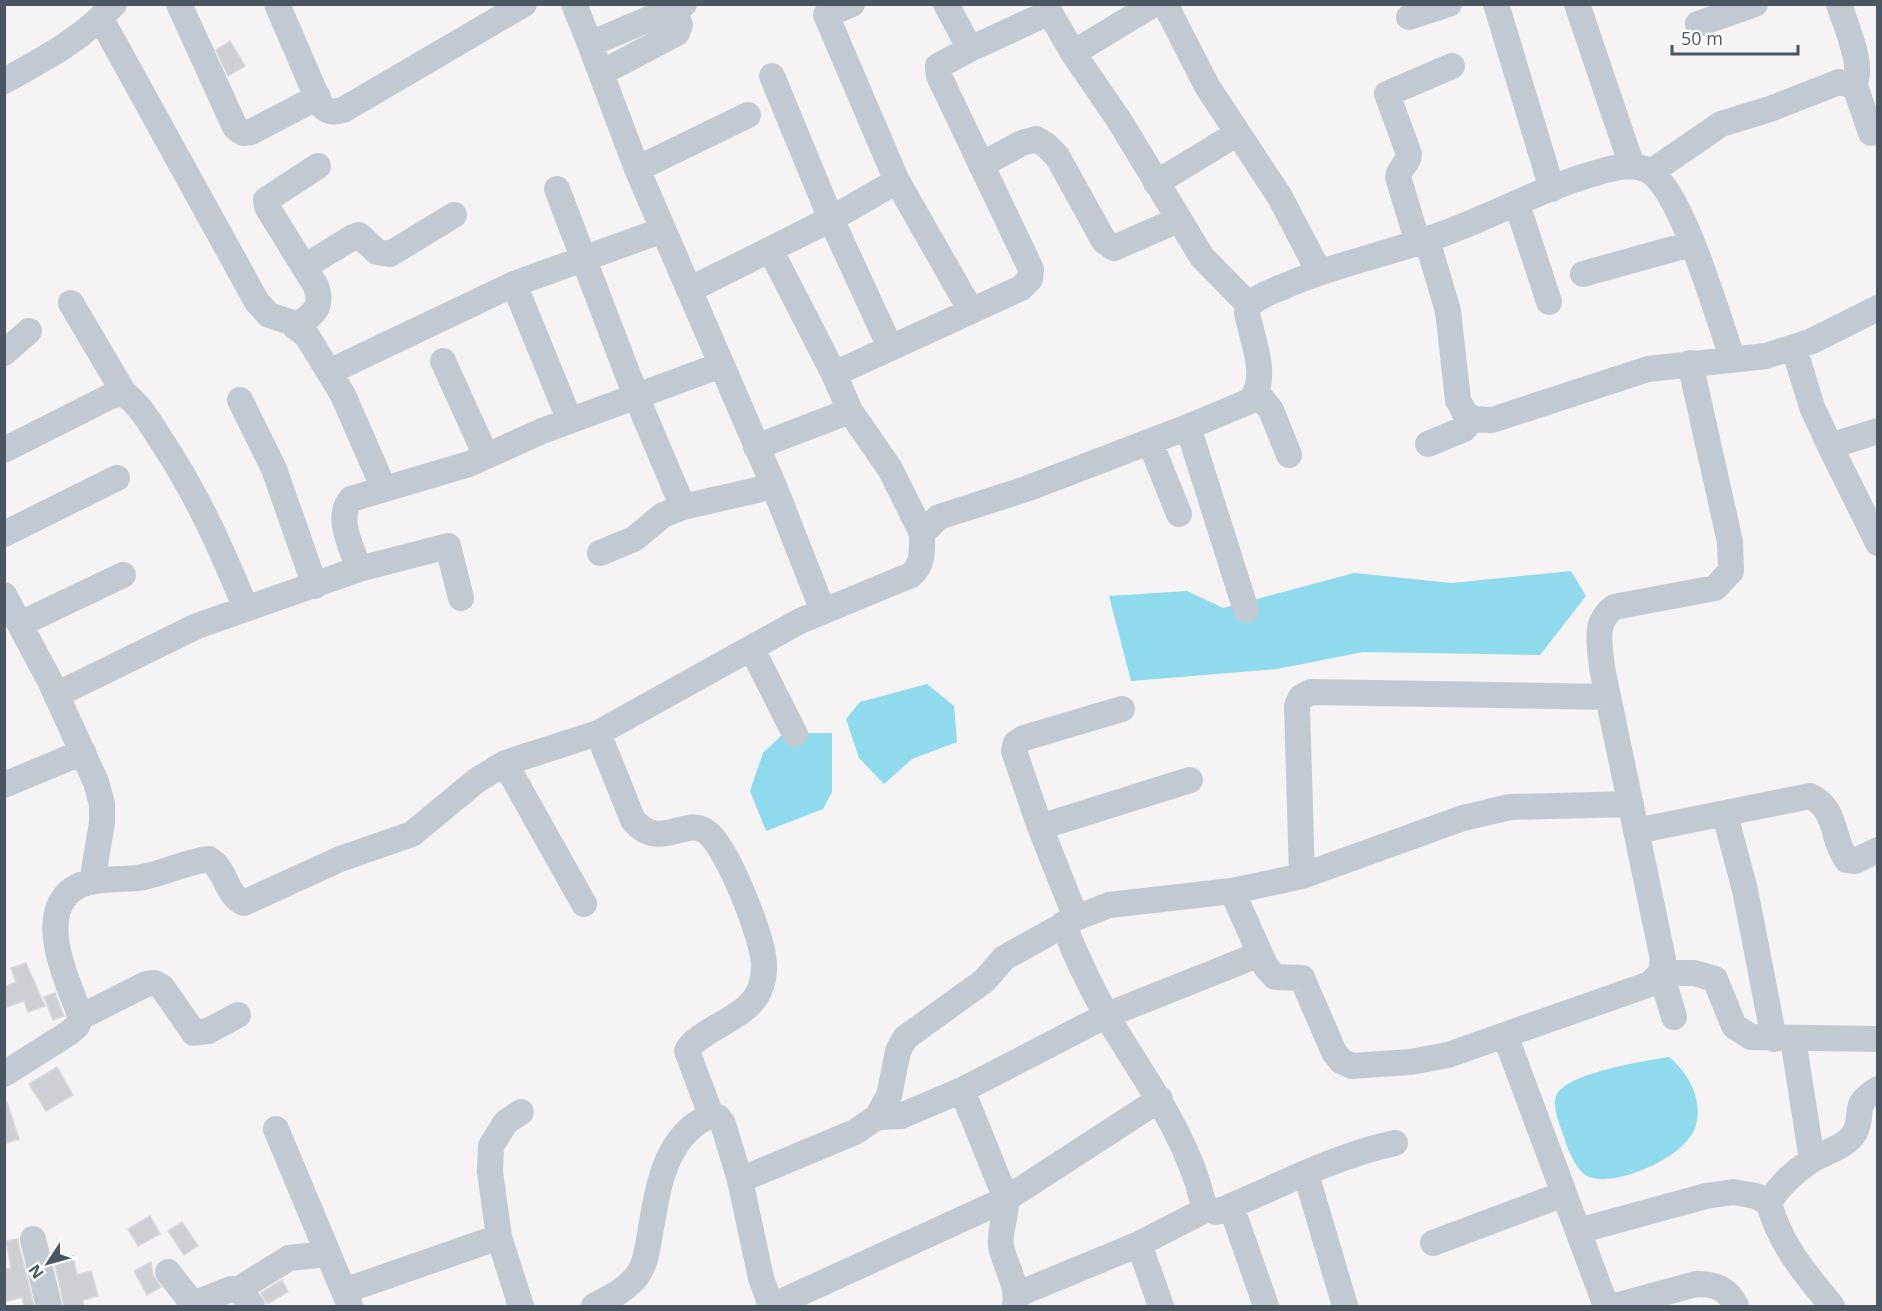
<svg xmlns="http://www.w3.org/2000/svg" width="1882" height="1311" viewBox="0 0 1882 1311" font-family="'Open Sans',sans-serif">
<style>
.water{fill:#90daee}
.building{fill:#cdcfd5;stroke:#d7d9de;stroke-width:1.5}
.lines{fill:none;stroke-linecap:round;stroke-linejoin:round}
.minor{stroke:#c1cad2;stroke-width:26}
</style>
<rect width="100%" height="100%" fill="#f5f3f3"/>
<path class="water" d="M 1571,571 L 1586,596 L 1540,655 L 1363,652 L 1277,669 L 1131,681 L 1109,596 L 1187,591 L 1223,608 L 1354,573 L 1452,583 Z
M 927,684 L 954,706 L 957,742 L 912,759 L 884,784 L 859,758 L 846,719 L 860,702 Z
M 784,733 L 832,733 L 832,792 L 823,809 L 766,831 L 750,791 L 763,753 Z
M 1669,1057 C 1688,1073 1703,1098 1696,1125 C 1688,1156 1619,1187 1589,1177 C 1578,1173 1568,1151 1565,1140 C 1561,1128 1552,1108 1556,1096 C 1565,1073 1645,1061 1669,1057 Z"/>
<path class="building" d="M 230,41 L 245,66 L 228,76 L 216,50 Z
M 26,963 L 45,1006 L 28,1012 L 24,1001 L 4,1008 L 4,987 L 16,982 L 11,968 Z
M 55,993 L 64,1016 L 53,1020 L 44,997 Z
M 57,1067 L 73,1095 L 46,1111 L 29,1084 Z
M 4,1102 L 7,1102 L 19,1139 L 4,1144 Z
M 150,1216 L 160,1234 L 138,1246 L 128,1229 Z
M 182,1222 L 198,1246 L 184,1255 L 168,1231 Z
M 18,1239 L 18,1242 L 34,1306 L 24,1306 L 22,1297 L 4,1302 L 4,1269 L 11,1268 L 6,1241 Z
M 73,1256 L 77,1275 L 91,1271 L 98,1296 L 83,1300 L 84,1306 L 64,1306 L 54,1260 Z
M 151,1262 L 153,1275 L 161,1287 L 147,1295 L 134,1271 Z
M 282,1280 L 288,1292 L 267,1304 L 261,1293 Z"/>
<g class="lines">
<path class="minor" d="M 179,4 L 235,127 L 243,133 L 251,132 L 318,97
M 277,4 L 320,104 C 327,112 332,113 343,110 L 524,4
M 574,4 L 590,44
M 684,4 L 590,44 L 637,169 L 774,486 L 823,611
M 852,4 L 826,15 L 897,181 L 970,309
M 1045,4 L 1073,53
M 1154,4 L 1073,53 L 1119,120 L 1202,257 L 1249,305
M 1165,4 L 1207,86 L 1280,197 L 1319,272
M 1496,4 L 1552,189
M 1577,4 L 1632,166
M 1839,4 C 1845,24 1866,69 1853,85
M 1409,17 L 1449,4
M 101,19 L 257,302 L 269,315 L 290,322 L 307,336 L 343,395 L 384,489
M 1698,24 L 1755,4
M 970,49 L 1048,13
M 601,73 L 677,33 L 680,25 L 674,9
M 772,76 L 831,219 L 890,347
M 4,81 C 44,59 84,38 114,4
M 981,165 L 1022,143 L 1036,139 L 1046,145 L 1057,156 L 1104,241 L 1114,248 L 1178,220
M 637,169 L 748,115
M 1651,172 L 1721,124 L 1770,109 L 1839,82 L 1855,86 L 1871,133 L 1878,132
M 1156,183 L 1238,133
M 557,189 L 636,396 L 683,507
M 1517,204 L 1549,302
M 1427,240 L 1448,311 L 1458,400 L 1464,412 L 1473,419 L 1492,420 L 1648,369 L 1766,356 L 1812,341 L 1878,308
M 1418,243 L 1398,177 C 1399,167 1409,164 1409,154 L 1387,94 L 1452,66
M 771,251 L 834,374
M 304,267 L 353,237 L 359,235 L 377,252 L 390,254 L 454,215
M 1583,274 L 1691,244
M 514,284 L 663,230
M 689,290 L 831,219 L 897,181
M 71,303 L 124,393
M 295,327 C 313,314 324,308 316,286 L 267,207 L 266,200 L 318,166
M 1794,348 L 1812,407 L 1830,446 L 1878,431
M 4,353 L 29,331
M 443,361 L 486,456
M 331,371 L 514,284 L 570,421
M 1257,393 L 1271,410 L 1289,455
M 240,400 L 274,469 L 315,586
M 1188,427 L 1246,610
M 1150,442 L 1179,514
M 1428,444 L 1464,429 L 1473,419
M 1830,446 L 1878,543
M 756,447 L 850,411
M 4,450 L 111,396 L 124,393 C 141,406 150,423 161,440 C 197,494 222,550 246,609
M 922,533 L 890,469 L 850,411 L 834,374 L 1021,288 L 1030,279 L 1031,269 L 939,76 L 938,66 L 970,49 L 946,4
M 4,534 L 117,478
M 600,553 L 634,539 L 663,515 L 683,507 L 774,486
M 359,569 C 352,548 335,518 351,499 L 469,464 L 542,431 L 721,365
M 4,595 L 51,683 L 96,782 L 102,804 L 102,823 L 92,882
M 20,624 L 123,575
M 752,649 L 795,734
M 56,695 L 197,626 L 359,569 L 448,546 L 461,598
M 1608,697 L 1311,692 L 1301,697 L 1297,706 L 1302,876 L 1463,818 L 1510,807 L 1631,804
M 598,733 L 633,820 C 661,853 686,814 708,833 C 729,851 762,936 764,963 C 765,978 760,995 749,1005 C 735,1020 694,1035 687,1051 L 711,1115
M 505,763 L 584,904
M 1190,780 L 1040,827 L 1076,918 L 1109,905 L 1232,891 L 1302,876
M 4,785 L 83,752
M 1725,815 L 1745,890 L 1774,1039
M 1040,827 L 1014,751 L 1016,743 L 1024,738 L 1122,709
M 1636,831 L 1810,796 C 1838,809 1831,839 1847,860 L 1855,861 L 1878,850
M 1232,891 L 1266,967 L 1275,977 L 1302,978 L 1334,1052 L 1341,1061 L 1352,1066 L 1410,1062 L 1448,1055 L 1650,984 L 1661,973 L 1663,959 L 1602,668 C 1600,644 1593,623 1614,607 L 1715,588 L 1731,571 L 1730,542 L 1690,363
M 1063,924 C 1078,961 1095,997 1116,1031 C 1150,1087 1187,1137 1203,1202 L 1207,1209 L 1216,1212 L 1231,1206 L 1266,1306
M 81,1017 L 146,984 L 155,983 L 162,987 L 194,1033 L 208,1031 L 238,1015
M 1674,1017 L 1661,973 L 1694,973 L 1715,979 L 1734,1026 L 1751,1037 L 1878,1039
M 1505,1035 L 1606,1306
M 1793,1039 L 1812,1160
M 4,1074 L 69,1033 L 77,1026 L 81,1017 C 68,982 32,911 78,886 C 95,878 119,880 138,878 C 162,874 185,862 209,859 C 227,870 225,895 244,903 L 340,859 L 412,834 L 476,781 L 505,763 L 598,733 L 800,621 L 911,575 C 924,564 922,550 922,533 L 939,517 L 1026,489 L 1188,427 L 1250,401 C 1270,379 1252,339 1247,313 L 1249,305 C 1259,296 1272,291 1285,286 C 1335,264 1389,254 1440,235 C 1491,217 1540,189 1592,174 C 1609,169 1632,161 1649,171 C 1682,190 1719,321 1733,360
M 877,1117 L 901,1116 L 962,1090
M 276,1129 L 350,1306
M 1306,1174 L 1345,1306
M 740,1180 L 855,1132 L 877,1117 L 889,1096 L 898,1051 L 905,1038 L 984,981 L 1004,958 L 1076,918
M 1231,1206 C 1285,1183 1338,1155 1395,1143
M 1578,1231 L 1706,1196 L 1733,1192 L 1756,1196 L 1769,1203
M 33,1239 L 49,1306
M 1433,1243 L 1564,1194
M 1139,1244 L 1161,1306
M 168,1272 L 193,1304 L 231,1289 L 239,1289 L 252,1306
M 239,1289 L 289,1258 L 328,1254
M 344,1291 L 499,1237
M 1016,1295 L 1139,1244 L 1207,1209
M 521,1306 L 499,1237 L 490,1172 L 491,1146 L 506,1122 L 521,1112
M 594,1306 C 608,1298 625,1291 636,1277 C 646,1265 647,1249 650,1234 C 658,1188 664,1136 711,1115 L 718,1117 L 723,1124 L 740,1180 L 761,1278 L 771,1306
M 772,1306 L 1006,1199 L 1160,1099
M 1015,1306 C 1019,1286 1005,1266 1001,1246 C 999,1230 1007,1215 1006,1199 L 962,1090 L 1107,1015 L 1260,954
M 1615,1306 L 1696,1284 C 1716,1284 1727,1288 1736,1306
M 1832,1306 C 1806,1275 1779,1243 1769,1203 C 1779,1185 1794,1172 1812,1160 C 1825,1152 1847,1147 1855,1132 C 1865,1112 1850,1106 1878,1089"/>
</g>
<rect width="1882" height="1311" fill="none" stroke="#4a5661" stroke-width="12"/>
<g transform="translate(48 1263) rotate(234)" stroke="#ffffff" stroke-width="4.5" paint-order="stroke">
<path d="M0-4.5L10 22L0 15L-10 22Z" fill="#4a5661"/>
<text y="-9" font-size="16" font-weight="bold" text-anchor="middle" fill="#4a5661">N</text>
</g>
<path d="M1672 45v9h126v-9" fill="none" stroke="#4a5661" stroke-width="3"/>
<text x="1681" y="45" font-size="18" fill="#4a5661" stroke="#ffffff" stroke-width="4.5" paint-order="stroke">50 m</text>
</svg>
